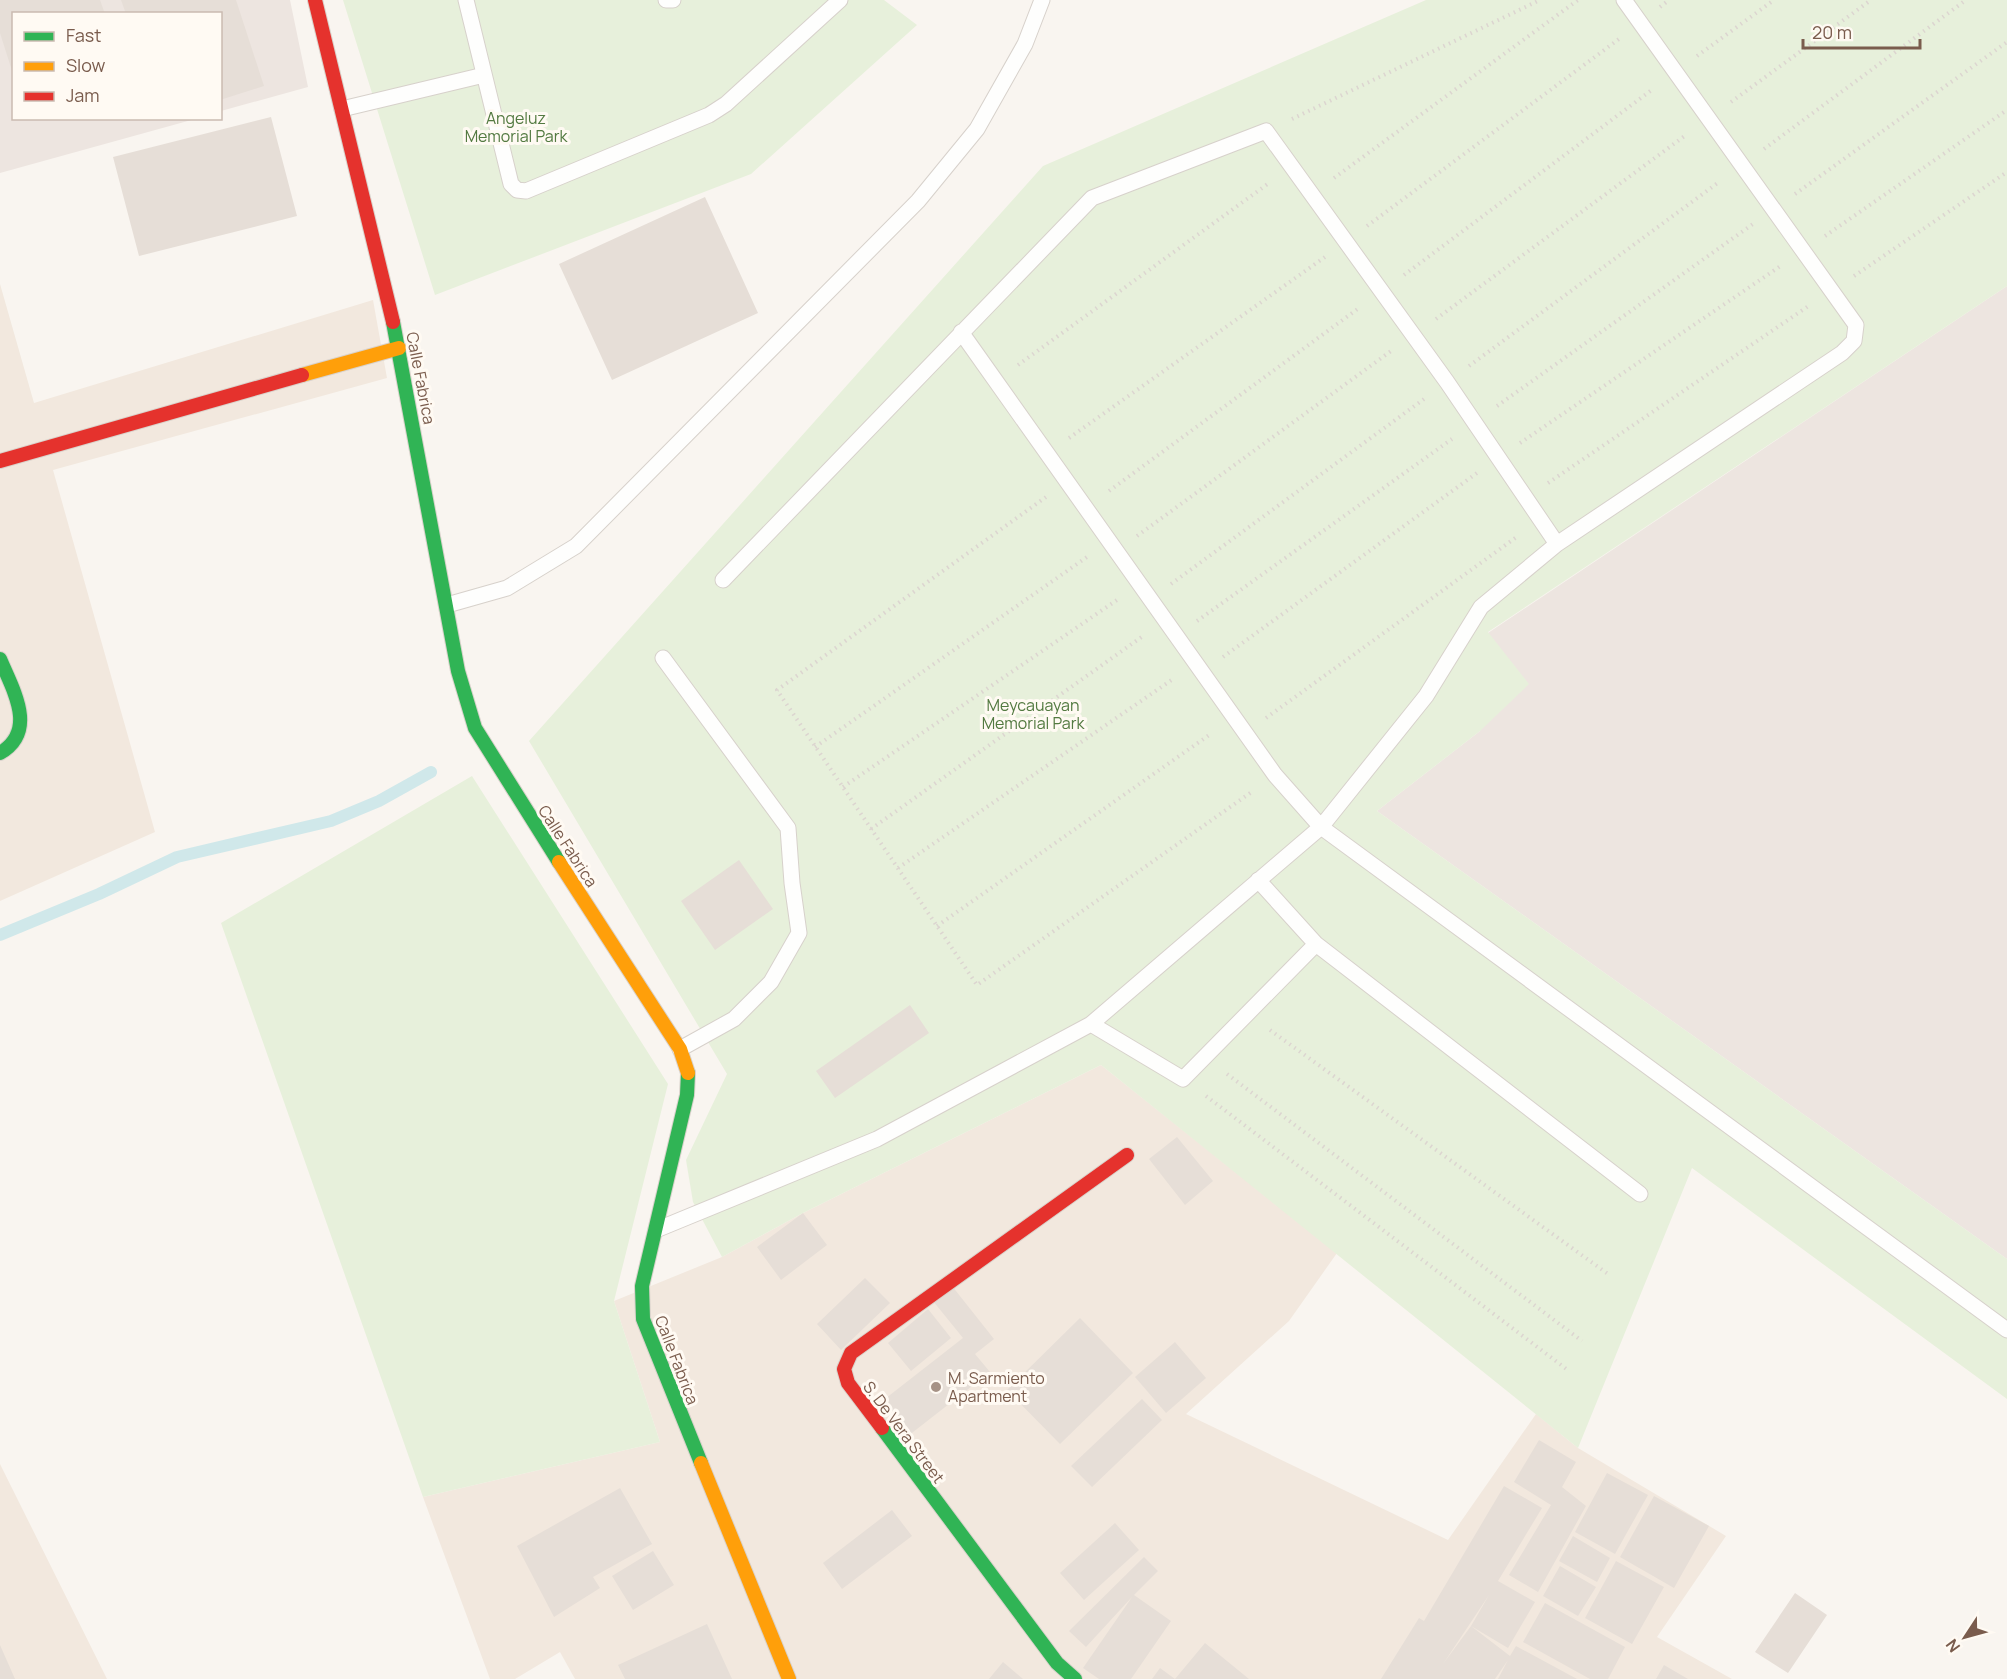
<svg xmlns="http://www.w3.org/2000/svg" width="2007" height="1679" viewBox="0 0 2007 1679" font-family="Manrope,sans-serif">
<style>
.residential{fill:#f2e8de}
.industrial{fill:#ede5e0}
.green{fill:#e7f0db}
.lines{fill:none;stroke-linecap:round;stroke-linejoin:round}
.stream{stroke:#d0e8ea;stroke-width:12}
.building{fill:#e6ded7}
.lane-casing{stroke:#d7d1cb;stroke-width:17}
.fast-casing{stroke:#d9d2cb;stroke-width:16}
.slow-casing{stroke:#d9d2cb;stroke-width:16}
.jam-casing{stroke:#d9d2cb;stroke-width:16}
.path{stroke:#dcd5d0;stroke-width:4;stroke-dasharray:1.5 4.5;stroke-linecap:butt}
.lane{stroke:#fefefd;stroke-width:15}
.fast{stroke:#30b455;stroke-width:14}
.slow{stroke:#ff9f0a;stroke-width:14}
.jam{stroke:#e5322d;stroke-width:14}
.poi-dot{fill:#a69286;stroke:#fffaf3;stroke-width:2}
.labels{text-anchor:middle;dominant-baseline:central;stroke-width:6;stroke-linejoin:round;paint-order:stroke}
.park-label{font-size:16px;fill:#537a41;stroke:#fffaf3}
.street-label{font-size:16px;fill:#7a5c4d;stroke:#fffaf3}
.poi-label{font-size:16px;fill:#7a5c4d;stroke:#fffaf3;text-anchor:start}
</style>
<rect width="100%" height="100%" fill="#f9f5f0"/>
<path class="residential" d="M 0,284 L 34,403 L 373,300 L 387,378 L 53,470 L 155,832 L 0,901 Z
M 1101,1065 L 1337,1253 L 1289,1321 L 1186,1414 L 1448,1540 L 1536,1414 L 1578,1448 L 1726,1536 L 1657,1637 L 1732,1679 L 575,1679 L 560,1652 L 515,1679 L 490,1679 L 423,1497 L 660,1442 L 614,1301 L 722,1257 L 803,1213 Z
M 0,1464 L 107,1679 L 0,1679 Z"/>
<path class="industrial" d="M 0,0 L 290,0 L 308,87 L 221,111 L 220,14 L 14,14 L 14,118 L 195,119 L 0,173 Z
M 2007,286 L 2007,1259 L 1377,811 L 1480,731 L 1488,633 Z"/>
<path class="green" d="M 343,0 L 884,0 L 917,25 L 751,174 L 435,295 Z
M 1426,0 L 2007,0 L 2007,286 L 1488,632 L 1529,684 L 1480,731 L 1377,811 L 2007,1259 L 2007,1399 L 1692,1168 L 1578,1448 L 1101,1065 L 803,1213 L 722,1257 L 693,1202 L 686,1160 L 727,1074 L 529,741 L 1043,166 Z
M 472,776 L 668,1084 L 614,1301 L 660,1442 L 423,1497 L 221,923 Z"/>
<g class="lines">
<path class="stream" d="M 0,935 L 99,894 L 177,857 L 331,821 L 379,801 L 431,772"/>
</g>
<path class="building" d="M 0,0 L 100,0 L 105,14 L 14,14 L 13,74 L 0,33 Z
M 121,0 L 236,0 L 264,86 L 220,100 L 220,14 L 126,14 Z
M 271,117 L 297,216 L 139,256 L 113,157 Z
M 705,197 L 758,313 L 612,380 L 559,264 Z
M 739,860 L 773,909 L 715,950 L 681,901 Z
M 910,1005 L 929,1033 L 835,1098 L 816,1071 Z
M 1177,1137 L 1213,1181 L 1185,1205 L 1149,1159 Z
M 803,1213 L 827,1245 L 781,1280 L 757,1247 Z
M 865,1278 L 890,1303 L 841,1350 L 817,1324 Z
M 952,1286 L 994,1339 L 975,1354 L 990,1372 L 908,1436 L 881,1402 L 963,1338 L 933,1301 Z
M 928,1309 L 951,1338 L 911,1371 L 888,1343 Z
M 1080,1318 L 1133,1373 L 1060,1444 L 1007,1390 Z
M 1175,1342 L 1206,1378 L 1166,1413 L 1135,1377 Z
M 1142,1399 L 1162,1420 L 1092,1487 L 1071,1466 Z
M 1539,1440 L 1576,1462 L 1562,1487 L 1586,1506 L 1538,1592 L 1509,1575 L 1551,1505 L 1514,1482 Z
M 1607,1473 L 1648,1495 L 1615,1554 L 1575,1532 Z
M 1504,1486 L 1542,1508 L 1498,1581 L 1535,1602 L 1508,1648 L 1471,1626 L 1489,1595 L 1443,1664 L 1471,1626 L 1510,1656 L 1516,1646 L 1577,1679 L 1498,1679 L 1508,1660 L 1495,1679 L 1381,1679 L 1419,1618 L 1424,1621 Z
M 620,1488 L 652,1544 L 593,1577 L 600,1588 L 554,1617 L 517,1546 Z
M 1654,1496 L 1709,1526 L 1674,1588 L 1620,1557 Z
M 892,1510 L 912,1536 L 842,1589 L 823,1563 Z
M 1115,1523 L 1139,1550 L 1084,1600 L 1060,1573 Z
M 1573,1536 L 1610,1558 L 1597,1582 L 1559,1561 Z
M 653,1551 L 674,1585 L 633,1610 L 612,1576 Z
M 1144,1557 L 1158,1571 L 1134,1595 L 1171,1621 L 1131,1679 L 1099,1679 L 1083,1668 L 1132,1597 L 1086,1647 L 1069,1631 Z
M 1616,1561 L 1664,1587 L 1632,1644 L 1585,1618 Z
M 1560,1566 L 1596,1587 L 1578,1616 L 1543,1596 Z
M 1795,1593 L 1827,1615 L 1788,1673 L 1755,1652 Z
M 1545,1603 L 1625,1647 L 1608,1679 L 1590,1679 L 1523,1642 Z
M 707,1624 L 732,1679 L 625,1679 L 618,1665 Z
M 1205,1643 L 1249,1679 L 1175,1679 Z
M 0,1645 L 15,1679 L 0,1679 Z
M 1003,1662 L 1023,1679 L 989,1679 Z
M 1664,1665 L 1688,1679 L 1656,1679 Z
M 1160,1668 L 1175,1679 L 1152,1679 Z"/>
<g class="lines">
<g class="lane-casing">
<path id="lane" d="M 466,0 L 511,184 L 517,190 L 526,191 L 709,115 L 726,104 L 840,0
M 666,0 L 673,0
M 342,109 L 484,75
M 961,332 L 1275,775 L 1321,827 L 2007,1330
M 723,580 L 1092,198 L 1266,131 L 1447,382 L 1557,544
M 447,605 L 507,588 L 576,546 L 918,201 L 977,129 L 1025,44 L 1042,0
M 663,658 L 788,828 L 792,883 L 799,933 L 771,982 L 734,1019 L 680,1049
M 1258,880 L 1316,944 L 1640,1194
M 1091,1024 L 1183,1079 L 1316,944
M 656,1230 L 877,1139 L 1091,1024 L 1321,827 L 1426,696 L 1481,607 L 1557,544 L 1842,353 L 1854,341 L 1856,325 L 1624,0"/>
</g>
<g class="fast-casing">
<path id="fast" d="M 393,322 L 458,671 L 475,728 L 559,862
M 0,659 C 13,690 38,731 0,753
M 688,1073 L 687,1095 L 642,1286 L 643,1319 L 701,1463
M 882,1428 L 1057,1663 L 1075,1679"/>
</g>
<g class="slow-casing">
<path id="slow" d="M 302,375 L 399,348
M 559,862 L 680,1049 L 688,1073
M 701,1463 L 789,1679"/>
</g>
<g class="jam-casing">
<path id="jam" d="M 315,0 L 393,322
M 0,461 L 302,375
M 882,1428 L 848,1383 L 844,1369 L 851,1353 L 1127,1155"/>
</g>
<path class="path" d="M 1660,7 L 1669,0
M 1697,56 L 1774,0
M 1731,102 L 1871,0
M 1292,119 L 1540,0
M 1764,149 L 1966,0
M 1334,178 L 1578,0
M 1795,194 L 2007,42
M 1367,226 L 1619,39
M 1825,236 L 2007,110
M 1404,275 L 1653,89
M 1854,276 L 2007,172
M 1436,319 L 1686,135
M 1018,365 L 1269,183
M 1469,366 L 1719,182
M 1497,406 L 1753,224
M 1069,438 L 1325,257
M 1520,443 L 1782,265
M 1548,483 L 1810,305
M 1109,491 L 1359,308
M 1046,497 L 777,690 L 977,985 L 1253,791
M 1137,536 L 1391,351
M 1171,584 L 1424,399
M 1197,621 L 1452,439
M 1223,657 L 1477,473
M 1266,718 L 1518,536
M 815,747 L 1087,557
M 843,787 L 1117,600
M 871,829 L 1143,636
M 898,868 L 1173,679
M 937,926 L 1212,733
M 1270,1030 L 1608,1274
M 1227,1074 L 1582,1341
M 1206,1096 L 1569,1371"/>
<use href="#lane" class="lane"/>
<use href="#fast" class="fast"/>
<use href="#slow" class="slow"/>
<use href="#jam" class="jam"/>
</g>
<circle class="poi-dot" cx="936" cy="1387" r="6"/>
<g class="labels">
<g class="park-label">
<text x="516" y="118">Angeluz<tspan x="516" dy="18">Memorial Park</tspan></text>
<text x="1033" y="705">Meycauayan<tspan x="1033" dy="18">Memorial Park</tspan></text>
</g>
<g class="street-label">
<text transform="translate(421 378) rotate(79)">Calle Fabrica</text>
<text transform="translate(568 846) rotate(57)">Calle Fabrica</text>
<text transform="translate(677 1360) rotate(69)">Calle Fabrica</text>
<text transform="translate(904 1432) rotate(53)">S. De Vera Street</text>
</g>
<g class="poi-label">
<text x="948" y="1378">M. Sarmiento<tspan x="948" dy="18">Apartment</tspan></text>
</g>
</g>
<rect x="12" y="12" width="210" height="108" fill="#fffaf3" stroke="#cabbb1" stroke-width="1.5"/>
<rect x="24" y="32" width="30" height="9" fill="#30b455" stroke="#cabbb1" stroke-width="1.5"/>
<text x="66" y="42" font-size="18" fill="#7a5c4d">Fast</text>
<rect x="24" y="62" width="30" height="9" fill="#ff9f0a" stroke="#cabbb1" stroke-width="1.5"/>
<text x="66" y="72" font-size="18" fill="#7a5c4d">Slow</text>
<rect x="24" y="92" width="30" height="9" fill="#e5322d" stroke="#cabbb1" stroke-width="1.5"/>
<text x="66" y="102" font-size="18" fill="#7a5c4d">Jam</text>
<g transform="translate(1965 1637) rotate(234)" stroke="#fffaf3" stroke-width="4.5" paint-order="stroke">
<path d="M0-4.5L10 22L0 15L-10 22Z" fill="#7a5c4d"/>
<text y="-9" font-size="16" font-weight="bold" text-anchor="middle" fill="#7a5c4d">N</text>
</g>
<path d="M1803 39v9h117v-9" fill="none" stroke="#7a5c4d" stroke-width="3"/>
<text x="1812" y="39" font-size="18" fill="#7a5c4d" stroke="#fffaf3" stroke-width="4.5" paint-order="stroke">20 m</text>
</svg>
